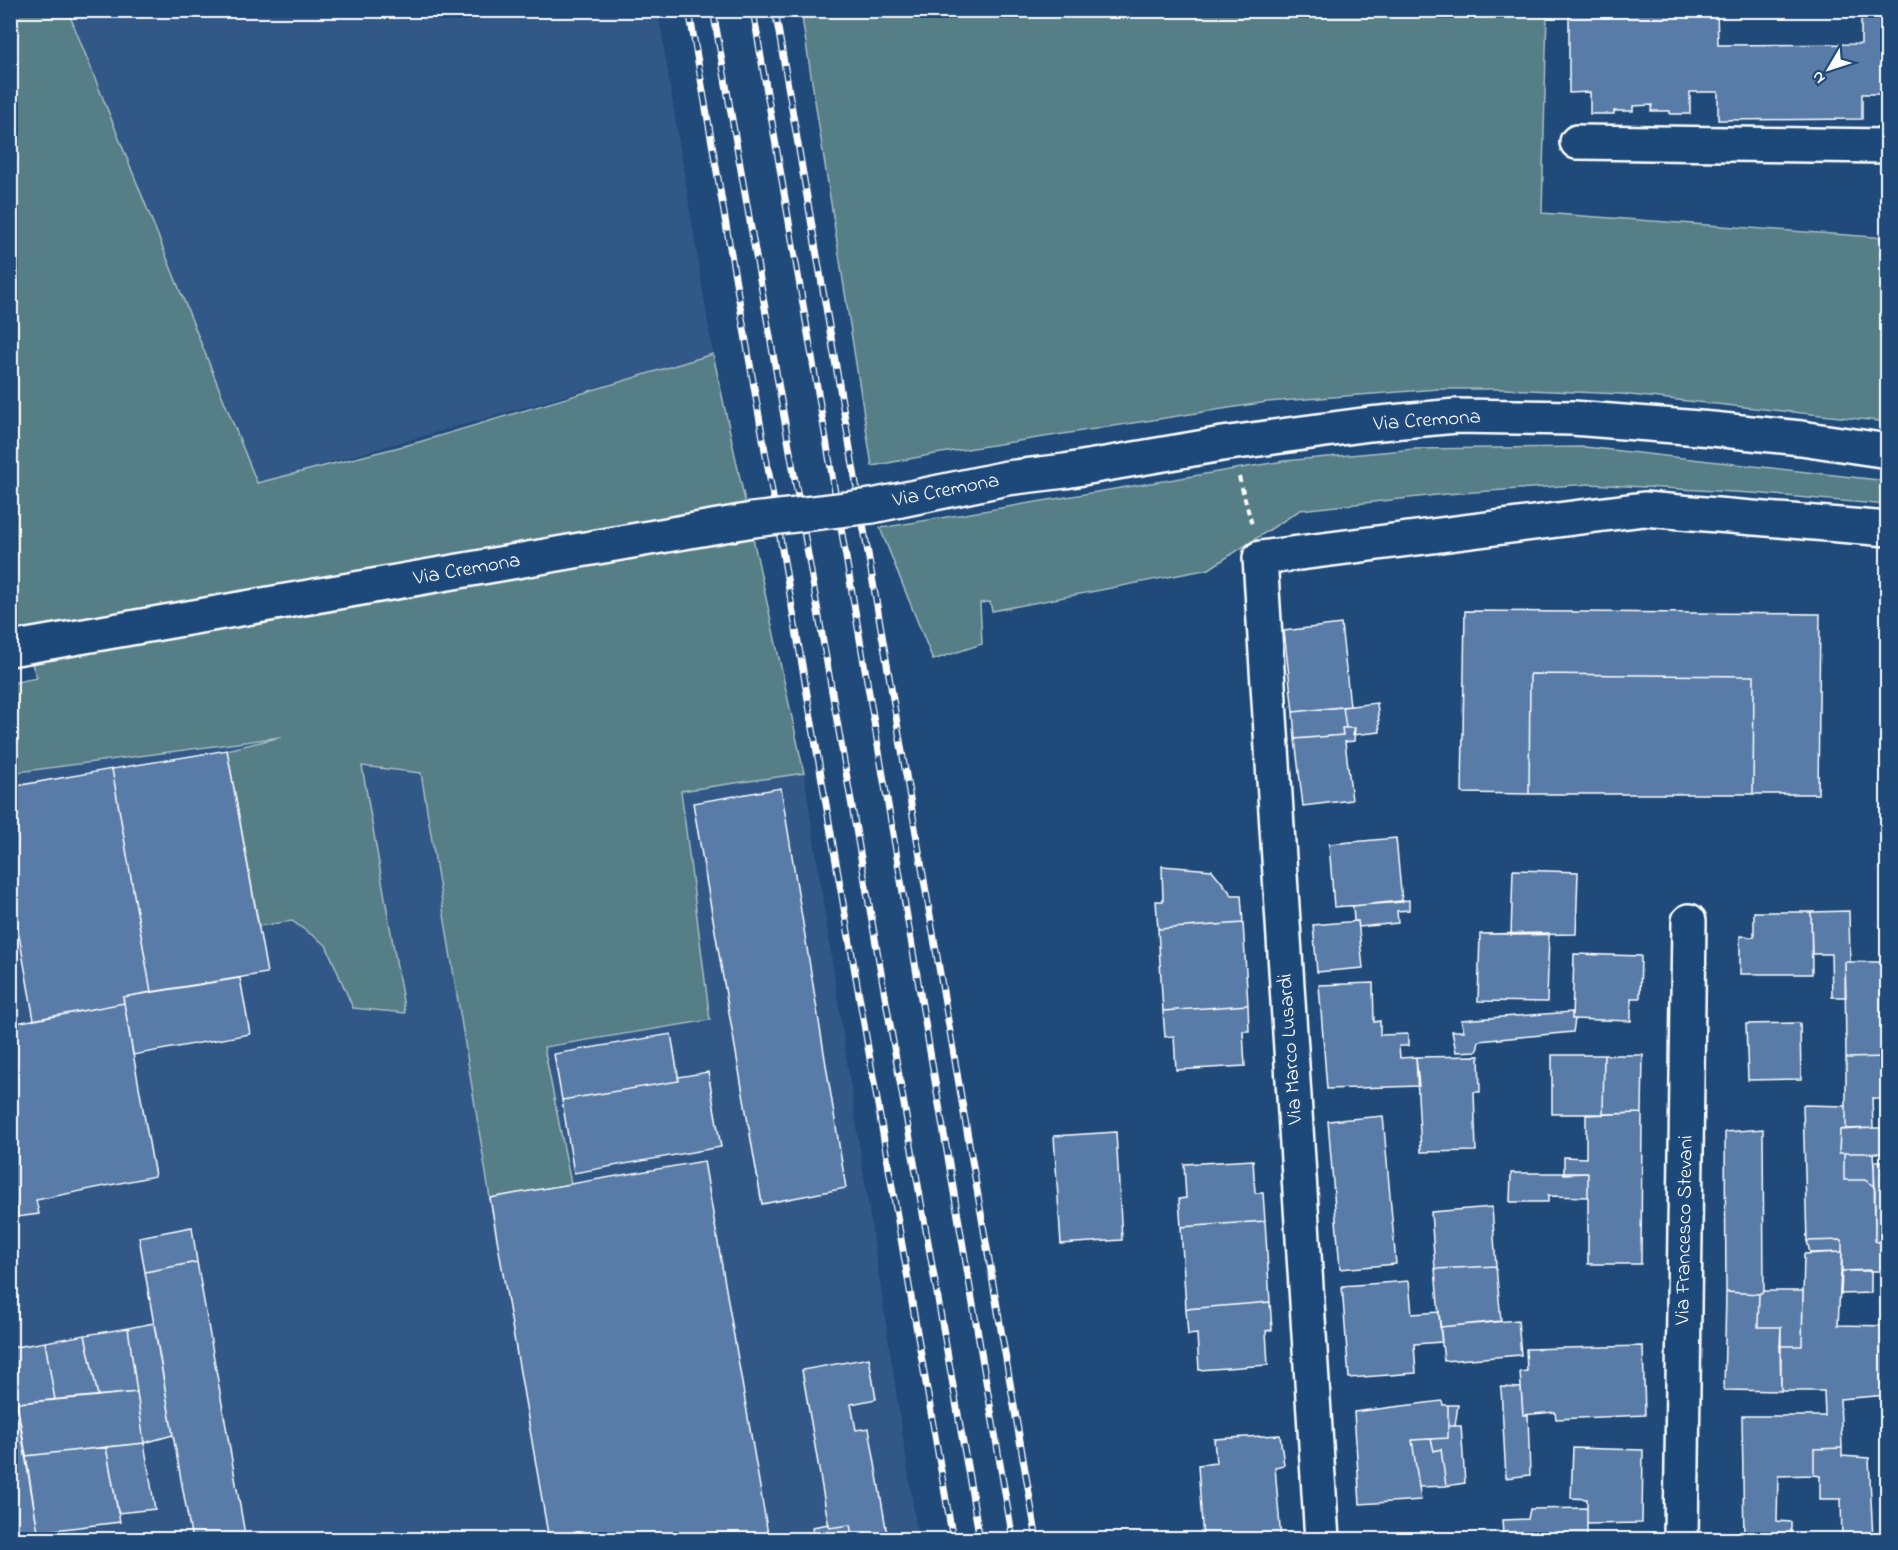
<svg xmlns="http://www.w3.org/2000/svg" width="1898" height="1550" viewBox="0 0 1898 1550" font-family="'Indie Flower',sans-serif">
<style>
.built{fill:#305988}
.green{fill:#557e86;stroke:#aabec2;stroke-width:1.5}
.building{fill:#597ba7;stroke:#fff;stroke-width:1.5}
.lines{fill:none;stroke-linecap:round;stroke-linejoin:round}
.minor-casing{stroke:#fff;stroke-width:38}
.secondary-casing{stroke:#fff;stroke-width:38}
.path{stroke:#fff;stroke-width:4;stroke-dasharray:6 4.5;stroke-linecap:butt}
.minor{stroke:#1f4a7a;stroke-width:33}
.secondary{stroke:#1f4a7a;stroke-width:33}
.rail-casing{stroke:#fff;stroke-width:7}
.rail{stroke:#1f4a7a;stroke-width:4.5;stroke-dasharray:14;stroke-linecap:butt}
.secondary-bridge-casing{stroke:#fff;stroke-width:38;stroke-linecap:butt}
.secondary-bridge{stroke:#1f4a7a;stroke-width:33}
.labels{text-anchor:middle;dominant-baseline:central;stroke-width:6;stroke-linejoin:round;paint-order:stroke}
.street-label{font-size:21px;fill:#fff;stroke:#1f4a7a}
</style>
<rect width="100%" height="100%" fill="#1f4a7a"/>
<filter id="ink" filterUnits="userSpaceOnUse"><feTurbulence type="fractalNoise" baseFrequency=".0167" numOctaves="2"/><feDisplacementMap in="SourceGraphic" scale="12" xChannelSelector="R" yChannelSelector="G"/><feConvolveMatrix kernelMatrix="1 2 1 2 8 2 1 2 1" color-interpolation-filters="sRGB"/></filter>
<g filter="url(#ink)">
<path class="built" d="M 68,11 L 658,11 L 713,354 L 257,483 Z
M 614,692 L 681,791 L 804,773 L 918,1539 L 11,1539 L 10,773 Z"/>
<path class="green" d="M 11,11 L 68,11 L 257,483 L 419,442 L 713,354 L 804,773 L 681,791 L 710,1020 L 544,1047 L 571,1184 L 490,1198 L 421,773 L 362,766 L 405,1013 L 353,1008 L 326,945 L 292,921 L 259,926 L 227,750 L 281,737 L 11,773 L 11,683 L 37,678 L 11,605 Z
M 801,11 L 1547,11 L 1542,213 L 1887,238 L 1887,422 L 1621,394 L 1504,389 L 1438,389 L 1267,402 L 935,454 L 872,466 Z
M 1585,447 L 1887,481 L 1887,505 L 1752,493 L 1590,484 L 1446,494 L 1300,510 L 1209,569 L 992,611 L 990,602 L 980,603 L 982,644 L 933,660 L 880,528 L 1284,461 L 1415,449 Z"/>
<path class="building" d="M 1569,10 L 1717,10 L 1718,45 L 1861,44 L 1861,10 L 1888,10 L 1888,116 L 1885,116 L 1885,94 L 1862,94 L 1862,119 L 1718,120 L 1718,92 L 1690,92 L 1690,114 L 1670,114 L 1670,111 L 1651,111 L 1652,105 L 1633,106 L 1633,111 L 1614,111 L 1614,114 L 1590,114 L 1590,92 L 1569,93 Z
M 1465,611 L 1820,614 L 1818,794 L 1753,794 L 1754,676 L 1530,674 L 1529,794 L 1462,793 Z
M 1341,624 L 1350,706 L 1293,712 L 1284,631 Z
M 1530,674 L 1754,676 L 1753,794 L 1529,794 Z
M 1377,703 L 1380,732 L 1353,735 L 1355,728 L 1346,728 L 1343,707 Z
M 1343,707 L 1346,728 L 1342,728 L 1343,735 L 1295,739 L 1293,712 Z
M 1342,728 L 1355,728 L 1354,741 L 1345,742 L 1352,800 L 1303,806 L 1295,739 L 1343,735 Z
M 227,750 L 267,973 L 151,992 L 112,769 Z
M 112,769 L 151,992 L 123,997 L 124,1003 L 34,1020 L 10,885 L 10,787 Z
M 781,788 L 846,1188 L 762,1204 L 693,803 Z
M 1396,838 L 1402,902 L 1334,907 L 1329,844 Z
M 1162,866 L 1212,870 L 1232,895 L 1241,895 L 1243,923 L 1158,929 L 1156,901 L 1163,901 Z
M 1513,870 L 1578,872 L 1576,934 L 1511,935 Z
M 1409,900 L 1409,910 L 1397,911 L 1398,923 L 1359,927 L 1358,921 L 1354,921 L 1353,906 Z
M 1849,911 L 1850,962 L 1845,962 L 1846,997 L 1832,997 L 1831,954 L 1812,954 L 1811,912 Z
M 1754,912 L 1811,912 L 1812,974 L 1740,974 L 1740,936 L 1754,937 Z
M 1358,921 L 1363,968 L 1317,972 L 1313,925 Z
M 1243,923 L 1248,1005 L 1163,1011 L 1158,929 Z
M 1549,933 L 1547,1002 L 1478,1001 L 1480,934 Z
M 1574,954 L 1641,956 L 1640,998 L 1631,998 L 1631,1021 L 1572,1019 Z
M 1845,962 L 1887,962 L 1886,1057 L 1846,1058 Z
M 240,978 L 250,1034 L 133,1055 L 123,997 Z
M 1373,983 L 1374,1022 L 1380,1021 L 1380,1035 L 1408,1034 L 1408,1046 L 1399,1046 L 1400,1058 L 1416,1057 L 1419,1086 L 1327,1089 L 1319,985 Z
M 124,1003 L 155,1176 L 36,1200 L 39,1214 L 17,1217 L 15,1204 L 10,1204 L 10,1024 Z
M 1248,1005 L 1249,1031 L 1243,1031 L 1245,1066 L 1176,1070 L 1174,1036 L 1165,1037 L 1163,1011 Z
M 1572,1012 L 1572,1019 L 1575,1019 L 1573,1032 L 1479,1041 L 1477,1051 L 1456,1052 L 1452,1031 L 1464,1031 L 1461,1020 Z
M 1800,1023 L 1801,1079 L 1748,1080 L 1746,1024 Z
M 671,1034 L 679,1081 L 562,1100 L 554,1054 Z
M 1552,1055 L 1604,1055 L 1603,1114 L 1552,1114 Z
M 1604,1055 L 1643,1055 L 1642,1113 L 1603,1114 Z
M 1479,1056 L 1480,1092 L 1474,1092 L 1476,1151 L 1421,1152 L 1416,1057 Z
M 1886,1057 L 1885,1100 L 1872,1098 L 1873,1128 L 1846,1129 L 1846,1058 Z
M 708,1072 L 721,1147 L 574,1173 L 562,1100 L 679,1081 L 678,1077 Z
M 1803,1105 L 1846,1106 L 1846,1129 L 1840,1130 L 1839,1153 L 1844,1153 L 1844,1180 L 1865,1180 L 1875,1187 L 1875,1241 L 1888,1245 L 1888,1271 L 1842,1271 L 1842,1240 L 1807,1241 Z
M 1642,1113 L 1641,1264 L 1588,1264 L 1588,1173 L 1564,1174 L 1564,1157 L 1586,1158 L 1586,1115 Z
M 1383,1116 L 1396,1264 L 1340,1269 L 1328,1121 Z
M 1873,1128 L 1883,1128 L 1885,1153 L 1839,1153 L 1840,1130 Z
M 1763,1129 L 1764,1291 L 1759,1294 L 1726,1292 L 1725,1132 Z
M 1116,1132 L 1122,1240 L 1061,1244 L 1054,1136 Z
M 1844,1153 L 1873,1153 L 1875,1187 L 1865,1180 L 1844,1180 Z
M 1253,1160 L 1255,1193 L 1263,1193 L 1265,1221 L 1181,1227 L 1179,1199 L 1186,1198 L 1184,1164 Z
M 704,1161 L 769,1540 L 549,1540 L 490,1198 Z
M 1874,1161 L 1888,1161 L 1888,1245 L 1875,1241 Z
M 1511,1173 L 1588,1173 L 1588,1197 L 1548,1196 L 1548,1202 L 1510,1202 Z
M 1492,1207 L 1496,1266 L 1435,1269 L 1431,1212 Z
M 1265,1221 L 1270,1302 L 1186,1309 L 1181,1227 Z
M 192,1227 L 197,1262 L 145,1272 L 139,1237 Z
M 1842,1240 L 1842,1252 L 1810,1253 L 1807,1241 Z
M 1842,1252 L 1838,1325 L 1888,1326 L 1888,1395 L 1840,1399 L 1842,1448 L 1814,1449 L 1814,1475 L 1778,1476 L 1777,1521 L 1791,1522 L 1791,1540 L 1744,1540 L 1742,1416 L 1825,1416 L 1824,1391 L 1781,1391 L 1780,1346 L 1802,1346 L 1804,1254 Z
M 197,1262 L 246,1540 L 192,1540 L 173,1435 L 145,1272 Z
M 1496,1266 L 1501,1321 L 1440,1327 L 1435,1269 Z
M 1871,1270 L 1871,1293 L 1841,1294 L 1842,1271 Z
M 1409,1281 L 1412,1314 L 1439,1312 L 1442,1342 L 1414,1344 L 1416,1373 L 1349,1378 L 1342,1286 Z
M 1764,1291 L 1803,1291 L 1802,1346 L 1780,1346 L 1781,1327 L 1758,1327 L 1759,1294 Z
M 1726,1292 L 1759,1294 L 1758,1327 L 1781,1327 L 1781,1391 L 1724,1390 Z
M 1270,1302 L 1272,1330 L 1266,1331 L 1268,1365 L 1199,1370 L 1197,1334 L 1188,1335 L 1186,1309 Z
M 1518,1320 L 1521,1355 L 1444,1361 L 1440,1327 Z
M 154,1323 L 173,1435 L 144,1443 L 128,1328 Z
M 128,1328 L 137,1392 L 98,1396 L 85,1335 Z
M 85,1335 L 98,1396 L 55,1400 L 45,1342 Z
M 45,1342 L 55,1400 L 17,1403 L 10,1365 L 10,1348 Z
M 1643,1346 L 1645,1415 L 1556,1419 L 1555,1412 L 1523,1415 L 1520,1372 L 1527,1371 L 1526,1349 Z
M 869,1358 L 876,1399 L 851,1404 L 856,1430 L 869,1428 L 888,1540 L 853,1540 L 850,1525 L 829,1528 L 802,1370 Z
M 10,1365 L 38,1532 L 39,1540 L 10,1540 Z
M 1501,1387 L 1521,1388 L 1523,1415 L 1528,1415 L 1530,1475 L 1506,1478 Z
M 137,1392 L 144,1443 L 26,1456 L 17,1403 Z
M 1442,1401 L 1443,1405 L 1448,1405 L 1448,1438 L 1412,1440 L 1421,1500 L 1360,1504 L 1354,1412 Z
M 1448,1405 L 1458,1405 L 1455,1426 L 1448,1426 Z
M 1448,1426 L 1461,1426 L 1465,1483 L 1446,1486 L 1441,1449 L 1434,1451 L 1431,1439 L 1448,1438 Z
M 1280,1435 L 1284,1465 L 1275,1467 L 1281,1540 L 1203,1540 L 1198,1465 L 1216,1463 L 1214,1439 Z
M 1431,1439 L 1434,1451 L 1441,1449 L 1446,1486 L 1419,1487 L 1412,1440 Z
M 144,1443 L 155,1509 L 118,1513 L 106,1447 Z
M 106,1447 L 120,1522 L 38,1532 L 26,1456 Z
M 1573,1448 L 1643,1450 L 1642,1523 L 1587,1524 L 1587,1499 L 1571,1498 Z
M 1842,1448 L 1842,1456 L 1869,1458 L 1873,1540 L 1842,1540 L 1841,1499 L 1820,1499 L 1820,1476 L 1814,1475 L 1814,1449 Z
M 1587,1508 L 1587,1540 L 1513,1540 L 1512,1537 L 1503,1535 L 1502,1520 L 1528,1519 L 1530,1509 Z
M 829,1524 L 829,1528 L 850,1525 L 853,1540 L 814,1540 L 812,1527 Z
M 1503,1535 L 1512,1537 L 1513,1540 L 1463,1539 Z"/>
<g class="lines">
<g class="minor-casing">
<path id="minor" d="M 1577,142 L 1888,146
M 1322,1540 L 1260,558 L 1644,509 L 1888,529
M 1681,1540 L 1689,921"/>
</g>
<g class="secondary-casing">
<path id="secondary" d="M 872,506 L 1007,478 L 1065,471 L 1222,444 L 1370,424 L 1456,416 L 1573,418 L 1712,429 L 1801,438 L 1888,451
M 10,649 L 753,520"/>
</g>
<path class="path" d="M 1239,477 L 1252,525"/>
<use href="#minor" class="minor"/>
<use href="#secondary" class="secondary"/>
<g class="rail-casing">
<path id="rail" d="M 689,10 L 953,1540
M 713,10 L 980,1540
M 753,10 L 1013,1540
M 775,10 L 1037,1540"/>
</g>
<use href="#rail" class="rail"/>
<g class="secondary-bridge-casing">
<path id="secondary-bridge" d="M 753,520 L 872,506"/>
</g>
<use href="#secondary-bridge" class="secondary-bridge"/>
</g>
</g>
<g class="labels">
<g class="street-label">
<text transform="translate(1427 421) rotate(-4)">Via Cremona</text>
<text transform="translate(946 491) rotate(-11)">Via Cremona</text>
<text transform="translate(467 570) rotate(-10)">Via Cremona</text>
<text transform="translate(1291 1049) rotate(-94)">Via Marco Lusardi</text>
<text transform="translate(1685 1230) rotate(-89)">Via Francesco Stevani</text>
</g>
</g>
<rect width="1898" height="1550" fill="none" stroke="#1f4a7a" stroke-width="36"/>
<rect x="18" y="18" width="1862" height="1514" fill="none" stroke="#fff" stroke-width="2" filter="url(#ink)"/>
<g transform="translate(1829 69) rotate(231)" stroke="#1f4a7a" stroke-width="4.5" paint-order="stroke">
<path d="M0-4.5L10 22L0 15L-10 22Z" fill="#ffffff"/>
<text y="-9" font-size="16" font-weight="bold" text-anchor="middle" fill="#ffffff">N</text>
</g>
</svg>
